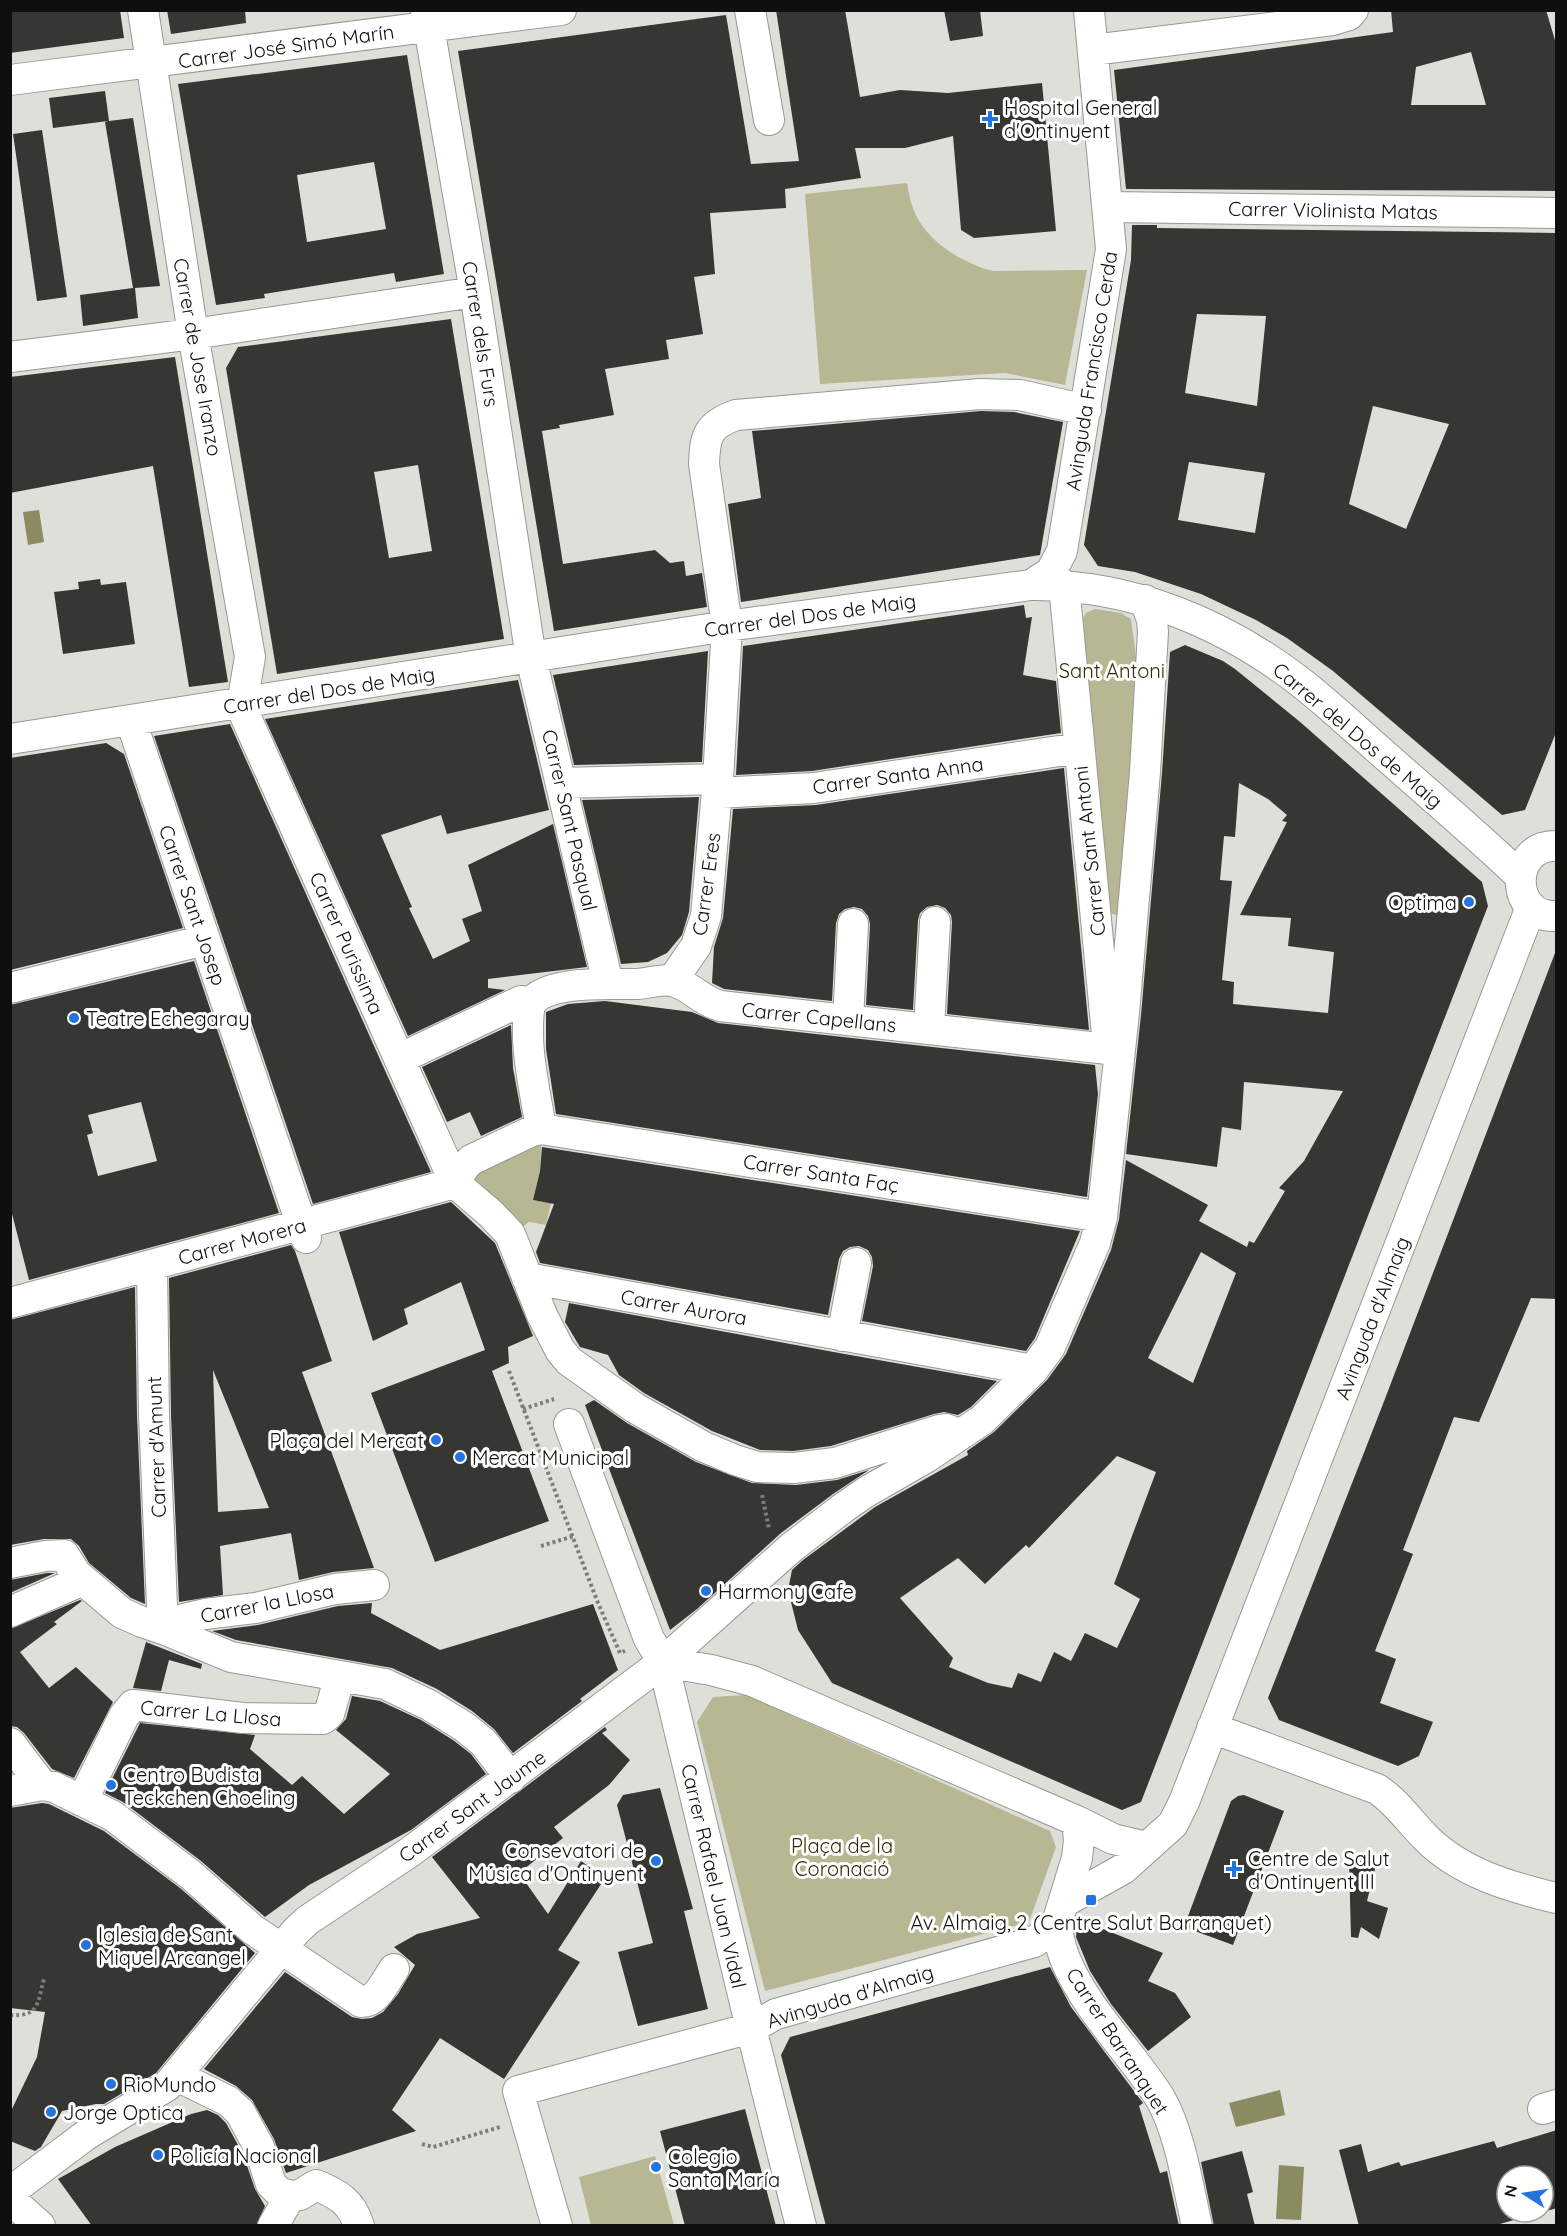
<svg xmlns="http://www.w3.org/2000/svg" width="1567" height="2236" viewBox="0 0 1567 2236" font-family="Quicksand,sans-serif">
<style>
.green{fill:#b7b793}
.water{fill:#8b8b62}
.building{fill:#363632;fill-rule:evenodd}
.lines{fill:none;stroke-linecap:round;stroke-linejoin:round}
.minor-casing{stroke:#989894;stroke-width:32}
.path{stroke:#7c7c78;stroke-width:4;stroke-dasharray:3 3;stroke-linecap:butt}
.minor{stroke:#fff;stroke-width:30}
.poi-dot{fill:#2374de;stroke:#fffffe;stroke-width:2}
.labels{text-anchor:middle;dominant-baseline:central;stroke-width:6;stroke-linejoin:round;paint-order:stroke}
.street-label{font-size:20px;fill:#0f0f0d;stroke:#fffffe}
.poi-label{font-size:20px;fill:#0f0f0d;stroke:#fffffe;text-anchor:start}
.park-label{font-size:20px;fill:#302e0b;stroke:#fffffe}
</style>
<rect width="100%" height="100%" fill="#dfdfda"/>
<path class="green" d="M 907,183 C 909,194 911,205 916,215 C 928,242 964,264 993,271 L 1087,270 L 1065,385 L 1005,373 L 820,384 L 805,194 Z
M 1095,609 L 1121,613 L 1131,619 L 1138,672 L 1119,912 L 1117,915 L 1109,913 L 1107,906 L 1083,618 L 1086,613 Z
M 542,1137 L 540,1171 L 533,1200 L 551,1203 L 546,1225 L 529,1222 L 519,1230 L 470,1183 L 475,1167 Z
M 746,1695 L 1050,1831 L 1056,1847 L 1029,1922 L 765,1991 L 697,1722 L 713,1697 Z
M 655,2156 L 674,2225 L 591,2225 L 579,2177 Z"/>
<path class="water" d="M 39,510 L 44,542 L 28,545 L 23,512 Z
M 1280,2090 L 1285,2115 L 1236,2127 L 1229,2103 Z
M 1279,2165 L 1304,2167 L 1301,2220 L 1276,2219 Z"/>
<path class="building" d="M 10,10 L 120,10 L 124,38 L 10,53 Z
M 167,10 L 245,10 L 246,23 L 171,34 Z
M 776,10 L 845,10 L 860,97 L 900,90 L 948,93 L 1042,83 L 1056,231 L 974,238 L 961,230 L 953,136 L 905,148 L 855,148 L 861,178 L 785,189 L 786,208 L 710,213 L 715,274 L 694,277 L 703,334 L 666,340 L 669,359 L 605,369 L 614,415 L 559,425 L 560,428 L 542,431 L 563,564 L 655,550 L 670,563 L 684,561 L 686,576 L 702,573 L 707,607 L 554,631 L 458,51 L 726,15 L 751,164 L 799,161 Z
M 944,10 L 980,10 L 983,36 L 950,41 Z
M 1391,10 L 1546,10 L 1557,47 L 1557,191 L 1126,189 L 1114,70 L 1393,32 ZM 1471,52 L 1486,105 L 1411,105 L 1416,67 Z
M 407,55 L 444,274 L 396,282 L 394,273 L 264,294 L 265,298 L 216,305 L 178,84 ZM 374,162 L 386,229 L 307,242 L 297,175 Z
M 105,91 L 109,121 L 133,118 L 160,286 L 135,288 L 138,318 L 83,326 L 80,295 L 133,288 L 105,122 L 108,121 L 53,128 L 49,98 Z
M 42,130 L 67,297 L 37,301 L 13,134 Z
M 1132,225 L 1157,225 L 1157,228 L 1557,233 L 1557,730 L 1525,810 L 1502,815 L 1333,671 L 1287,638 L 1256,620 L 1201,594 L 1135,572 L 1098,566 L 1084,545 L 1131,260 ZM 1197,314 L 1266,316 L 1257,406 L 1185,393 ZM 1373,406 L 1449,424 L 1406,529 L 1349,504 ZM 1189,462 L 1265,473 L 1255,533 L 1178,520 Z
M 451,319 L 504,639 L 277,674 L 226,368 L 238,347 ZM 418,465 L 432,551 L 389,558 L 374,472 Z
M 175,357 L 228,682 L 189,687 L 153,466 L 10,493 L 10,377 Z
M 981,411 L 1014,412 L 1063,422 L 1040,555 L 741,602 L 728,504 L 761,498 L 752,431 Z
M 100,579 L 101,585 L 126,582 L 135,644 L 63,654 L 54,592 L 79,589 L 78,582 Z
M 1024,605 L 1026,618 L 1032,617 L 1023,675 L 1056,681 L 1061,733 L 812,771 L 736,775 L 743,646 Z
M 1185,645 L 1223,661 L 1235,669 L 1299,721 L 1482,882 L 1488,906 L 1141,1802 L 1122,1810 L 832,1683 L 798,1630 L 788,1590 L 792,1570 L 803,1560 L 875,1507 L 968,1455 L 967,1451 L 994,1432 L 1047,1380 L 1066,1354 L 1111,1250 L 1119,1219 L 1126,1160 L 1208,1205 L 1199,1221 L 1247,1247 L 1249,1241 L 1254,1243 L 1285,1191 L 1279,1188 L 1304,1161 L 1343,1091 L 1244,1082 L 1241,1130 L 1222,1127 L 1217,1167 L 1126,1154 L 1141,1015 L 1162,773 L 1170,652 ZM 1239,783 L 1268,799 L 1287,815 L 1282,821 L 1287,822 L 1240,915 L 1291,918 L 1288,946 L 1334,952 L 1328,1013 L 1233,1004 L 1234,982 L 1222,980 L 1232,881 L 1220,880 L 1224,836 L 1235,837 ZM 1201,1252 L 1236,1273 L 1193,1383 L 1148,1358 ZM 1117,1456 L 1156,1472 L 1114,1584 L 1140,1599 L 1117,1648 L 1085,1633 L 1071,1661 L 1054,1652 L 1041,1682 L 1018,1673 L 1012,1688 L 988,1683 L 949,1667 L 953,1658 L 900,1598 L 958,1558 L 985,1584 L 1026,1545 L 1029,1548 Z
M 708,651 L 702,762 L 574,765 L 553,675 Z
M 518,680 L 549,810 L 447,834 L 441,815 L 381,835 L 412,907 L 409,908 L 433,959 L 470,941 L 462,919 L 482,911 L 468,865 L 553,824 L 587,967 L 488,979 L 488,988 L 505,990 L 408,1036 L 265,719 Z
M 230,724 L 383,1066 L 431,1172 L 313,1204 L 154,736 Z
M 106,743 L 124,754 L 183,928 L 10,970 L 10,758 Z
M 1064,768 L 1089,1030 L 947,1014 L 952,922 L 951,915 L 945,908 L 937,905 L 927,907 L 920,913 L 918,920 L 913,1010 L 866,1005 L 870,924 L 868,916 L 862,909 L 854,907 L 845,909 L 839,914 L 836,923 L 832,1001 L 724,989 L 712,983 L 714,947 L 723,918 L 733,809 L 816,805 Z
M 699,797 L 689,912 L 682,935 L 667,953 L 648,962 L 621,964 L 582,800 Z
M 1555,953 L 1557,954 L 1557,1299 L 1531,1298 L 1479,1422 L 1454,1417 L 1403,1550 L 1413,1554 L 1375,1651 L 1396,1659 L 1380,1703 L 1433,1722 L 1419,1756 L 1398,1766 L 1279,1720 L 1268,1698 L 1383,1404 Z
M 194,961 L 279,1213 L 29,1280 L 10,1206 L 10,1005 ZM 141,1102 L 157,1161 L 98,1176 L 87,1135 L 93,1133 L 88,1115 Z
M 605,1001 L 692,1012 L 718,1023 L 1095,1065 L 1098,1094 L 1087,1197 L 556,1114 L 546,1049 L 546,1012 L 568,1004 Z
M 511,1025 L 513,1068 L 522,1117 L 481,1136 L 470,1112 L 447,1122 L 422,1067 Z
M 542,1147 L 1080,1231 L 1035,1338 L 1026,1351 L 862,1321 L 873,1266 L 872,1257 L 868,1250 L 859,1246 L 850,1247 L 843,1251 L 839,1259 L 828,1315 L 540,1263 L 536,1252 L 554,1204 L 533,1200 L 540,1171 Z
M 451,1202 L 495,1243 L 533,1336 L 508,1347 L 509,1363 L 492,1371 L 549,1521 L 435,1562 L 371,1393 L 485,1350 L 461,1282 L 404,1309 L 408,1324 L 373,1341 L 339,1232 Z
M 291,1245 L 295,1251 L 332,1361 L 302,1372 L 374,1568 L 333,1572 L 299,1580 L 291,1533 L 220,1546 L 223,1595 L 179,1602 L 171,1415 L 169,1278 ZM 213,1370 L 258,1481 L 269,1508 L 218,1512 Z
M 135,1287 L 137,1415 L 145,1604 L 131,1598 L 89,1563 L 79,1546 L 71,1539 L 44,1539 L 10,1545 L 10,1320 Z
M 569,1303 L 839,1353 L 997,1381 L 971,1407 L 958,1415 L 944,1412 L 934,1414 L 831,1446 L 793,1451 L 760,1450 L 712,1431 L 644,1393 L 619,1375 L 608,1355 L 580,1347 L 565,1322 Z
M 594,1400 L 627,1423 L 696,1462 L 752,1483 L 796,1485 L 837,1480 L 869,1470 L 833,1494 L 781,1533 L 697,1609 L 670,1630 L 585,1405 Z
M 47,1573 L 55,1573 L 10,1593 L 10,1580 Z
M 80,1600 L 82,1601 L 54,1622 L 57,1624 L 20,1652 L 49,1688 L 76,1667 L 113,1702 L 74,1778 L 52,1769 L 24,1733 L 17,1727 L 10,1726 L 10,1629 Z
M 372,1603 L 371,1613 L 440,1650 L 593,1604 L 618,1670 L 580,1699 L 582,1701 L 513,1753 L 494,1729 L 472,1711 L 437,1689 L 392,1668 L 236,1640 L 212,1631 L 258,1625 L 338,1606 Z
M 146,1642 L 202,1664 L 201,1669 L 169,1660 L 161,1691 L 133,1688 Z
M 352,1696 L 380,1701 L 421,1720 L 453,1740 L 471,1754 L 486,1774 L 411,1830 L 309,1885 L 265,1917 L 201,1861 L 123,1802 L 105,1793 L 140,1723 L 255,1735 L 250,1749 L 292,1785 L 302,1776 L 344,1814 L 390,1774 L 336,1730 L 346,1719 Z
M 605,1727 L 607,1730 L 602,1733 L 630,1760 L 609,1785 L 554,1827 L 563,1838 L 519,1873 L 548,1914 L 581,1861 L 605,1878 L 558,1950 L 580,1962 L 504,2079 L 440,2038 L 392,2110 L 416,2131 L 286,2173 L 274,2139 L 252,2100 L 236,2086 L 204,2069 L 285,1972 L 352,2017 L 362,2019 L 372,2018 L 383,2012 L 398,1994 L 415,1965 L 394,1947 L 417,1934 L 480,1918 L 432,1857 Z
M 660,1788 L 693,1909 L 684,1911 L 708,2009 L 638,2026 L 618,1952 L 653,1943 L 617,1805 L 623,1795 Z
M 1244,1795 L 1284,1811 L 1233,1945 L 1184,1927 L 1231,1801 L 1238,1796 Z
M 42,1803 L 49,1804 L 104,1831 L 180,1888 L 255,1953 L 156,2073 L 104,2104 L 96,2104 L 62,2111 L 41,2147 L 35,2151 L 10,2141 L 10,2113 L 37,2057 L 45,2012 L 10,2008 L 10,1808 Z
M 1349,1861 L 1377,1861 L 1367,1901 L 1388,1908 L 1379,1939 L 1361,1927 L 1358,1938 L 1351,1937 Z
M 1078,1919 L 1163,1953 L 1148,1981 L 1175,1993 L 1191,2017 L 1148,2051 L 1111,2004 L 1090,1971 L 1076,1937 Z
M 1050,1967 L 1071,2007 L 1143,2103 L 1139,2106 L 1160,2173 L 1167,2171 L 1179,2226 L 826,2226 L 781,2055 L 790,2037 Z
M 745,2109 L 776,2226 L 685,2226 L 660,2131 Z
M 207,2110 L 218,2115 L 226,2123 L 243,2154 L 255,2189 L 265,2206 L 256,2226 L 92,2226 L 58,2179 L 115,2147 L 191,2114 Z
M 1557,2130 L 1557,2208 L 1543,2212 L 1543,2176 L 1507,2176 L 1507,2212 L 1542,2212 L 1493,2226 L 1359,2226 L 1339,2150 L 1361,2144 L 1368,2172 L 1399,2162 L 1401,2166 L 1494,2141 L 1497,2148 Z
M 1242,2151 L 1253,2192 L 1247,2194 L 1255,2226 L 1214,2226 L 1201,2162 Z"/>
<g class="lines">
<g class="minor-casing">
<path id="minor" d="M 143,10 L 193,334 L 250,657 L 242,704 L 243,711 L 455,1183 L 491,1214 L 510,1234 L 542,1315 L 560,1350 L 569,1361 L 635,1408 L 704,1447 L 735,1460 L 757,1467 L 794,1468 L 835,1463 L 939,1430 L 946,1429 L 959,1434
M 426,10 L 475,292 L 531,658 L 608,983
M 750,10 L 769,120
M 1093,50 L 1333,20 L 1349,15 L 1353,10
M 10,80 L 561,10
M 1109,207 L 1556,213
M 10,357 L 193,334 L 475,292
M 1031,585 L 1051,572 L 1062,551 L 1111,249 L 1089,10
M 1064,585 L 1108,1045
M 131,721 L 306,1238
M 10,739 L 727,626 L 1031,585 C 1129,584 1222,622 1299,681 C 1330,705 1358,732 1388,758 C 1432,797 1477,835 1520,876
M 561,783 L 718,779
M 717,793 L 814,788 L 1079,748
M 1556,846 C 1508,845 1510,919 1556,916
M 672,981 L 696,946 L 706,916 L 718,779 L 727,626 L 704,464 C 705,435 708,425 736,415 L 980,394 L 1020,395 L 1086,410
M 10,988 L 205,940
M 848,1020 L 853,924
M 929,1029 L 935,922
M 399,1059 L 521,1001 L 530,1004
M 541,1129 C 535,1089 523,1044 530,1004 C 547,979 611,985 638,984 C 650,983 664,978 675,982 C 692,987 700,1000 720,1006 L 1108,1049
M 455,1183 L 464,1167 L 471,1160 L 532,1131 L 541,1129 L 1102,1217
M 152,1266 L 154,1415 L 163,1629 L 179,1620 L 205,1614 L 256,1608 L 335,1589 L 374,1585
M 527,1278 L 1033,1370
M 10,1303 L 455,1183
M 842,1336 L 856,1263
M 569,1424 L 649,1639 L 663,1662 L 751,2028 L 801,2226
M 10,1563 L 45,1556 L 64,1555 L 76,1574 L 122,1613 L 142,1622 L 163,1629 L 231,1657 L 340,1676
M 10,1612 L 83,1580
M 663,1662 L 711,1670 L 752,1681 L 1077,1821 L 1113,1839 L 1147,1847
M 1212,1728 L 1377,1789 C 1397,1802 1409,1821 1426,1838 C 1461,1873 1510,1887 1556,1898
M 10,1743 L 42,1785
M 10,1791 L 42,1785 L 54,1787 L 113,1816 L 191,1875 L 252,1929 L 361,2002 C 377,2003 386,1980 394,1969
M 82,1801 L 124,1716 L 133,1705 L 243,1718 L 323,1719 L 329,1714 L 340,1676 L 385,1684 L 429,1705 L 463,1726 L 483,1742 L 511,1778
M 1064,1902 L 1123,1869 L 1173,1824 L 1184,1802 L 1531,907
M 1056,1926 C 1059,1938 1061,1950 1066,1961 C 1087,2011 1131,2052 1160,2098 C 1180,2132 1188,2187 1197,2226
M 177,2076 L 228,2101 L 240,2112 L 259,2147 L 271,2184 L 279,2192 L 290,2196 L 300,2195 L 316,2185 C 338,2194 352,2202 359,2226
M 1543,2109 L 1556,2105
M 10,2192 L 86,2135 L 167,2086 L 296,1931 L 308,1920 L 410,1852 L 663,1662 L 792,1547 L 843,1508 L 866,1492 L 927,1457 L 982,1420 L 1033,1370 L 1050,1347 L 1095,1243 L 1102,1217 L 1124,1013 L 1145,772 L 1153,632 L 1152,620 L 1145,600
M 10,2199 L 40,2226
M 273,2226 L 290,2196
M 557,2226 L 518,2091 L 751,2028 L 776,2014 L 1034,1942 L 1056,1926 L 1077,1858 L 1079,1840 L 1077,1821"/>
</g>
<path class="path" d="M 509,1371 L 598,1603 L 620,1653 L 625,1651
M 523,1409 L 554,1399
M 762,1495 L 769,1529
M 541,1546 L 574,1536
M 10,2015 C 40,2017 37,2003 44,1979
M 422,2144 L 433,2147 L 500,2127"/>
<use href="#minor" class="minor"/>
</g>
<g class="poi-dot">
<path d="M987 110h6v6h6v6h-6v6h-6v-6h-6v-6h6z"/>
<circle cx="1469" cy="902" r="6"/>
<circle cx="74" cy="1018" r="6"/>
<circle cx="436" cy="1440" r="6"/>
<circle cx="460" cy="1457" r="6"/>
<circle cx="706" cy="1591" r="6"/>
<circle cx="111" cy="1785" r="6"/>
<circle cx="656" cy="1861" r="6"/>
<path d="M1231 1860h6v6h6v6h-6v6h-6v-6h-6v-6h6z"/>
<rect x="1085" y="1894" width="12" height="12" rx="3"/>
<circle cx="86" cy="1945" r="6"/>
<circle cx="111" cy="2084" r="6"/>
<circle cx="51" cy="2112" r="6"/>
<circle cx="158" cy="2155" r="6"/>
<circle cx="656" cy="2167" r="6"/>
</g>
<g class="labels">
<g class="street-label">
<text transform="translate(286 46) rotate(-8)">Carrer José Simó Marín</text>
<text transform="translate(1333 210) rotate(1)">Carrer Violinista Matas</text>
<text transform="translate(481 334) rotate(81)">Carrer dels Furs</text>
<text transform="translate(198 357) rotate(80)">Carrer de Jose Iranzo</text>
<text transform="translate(1091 371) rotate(-81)">Avinguda Francisco Cerda</text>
<text transform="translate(810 615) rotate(-8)">Carrer del Dos de Maig</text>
<text transform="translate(329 690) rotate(-9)">Carrer del Dos de Maig</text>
<text transform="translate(1358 735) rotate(40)">Carrer del Dos de Maig</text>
<text transform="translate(898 775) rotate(-8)">Carrer Santa Anna</text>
<text transform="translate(570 820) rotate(77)">Carrer Sant Pasqual</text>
<text transform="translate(1089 851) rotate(-96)">Carrer Sant Antoni</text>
<text transform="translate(706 884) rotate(-82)">Carrer Eres</text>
<text transform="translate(193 905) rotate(71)">Carrer Sant Josep</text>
<text transform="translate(347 943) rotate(66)">Carrer Purissima</text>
<text transform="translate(819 1017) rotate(6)">Carrer Capellans</text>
<text transform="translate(821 1173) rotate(9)">Carrer Santa Faç</text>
<text transform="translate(242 1241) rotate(-15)">Carrer Morera</text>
<text transform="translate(684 1307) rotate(10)">Carrer Aurora</text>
<text transform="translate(1372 1318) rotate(-69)">Avinguda d'Almaig</text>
<text transform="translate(156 1447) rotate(-92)">Carrer d'Amunt</text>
<text transform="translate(267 1603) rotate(-11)">Carrer la Llosa</text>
<text transform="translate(211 1713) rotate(5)">Carrer La Llosa</text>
<text transform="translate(472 1806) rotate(-36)">Carrer Sant Jaume</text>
<text transform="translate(714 1876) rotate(77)">Carrer Rafael Juan Vidal</text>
<text transform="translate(850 1996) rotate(-17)">Avinguda d'Almaig</text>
<text transform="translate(1118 2041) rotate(57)">Carrer Barranquet</text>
</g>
<g class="poi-label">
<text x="1004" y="107">Hospital General<tspan x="1004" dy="23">d'Ontinyent</tspan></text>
<text x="1457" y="902" text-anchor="end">Optima</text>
<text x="86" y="1018">Teatre Echegaray</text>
<text x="424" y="1440" text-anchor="end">Plaça del Mercat</text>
<text x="472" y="1457">Mercat Municipal</text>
<text x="718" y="1591">Harmony Cafe</text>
<text x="123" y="1774">Centro Budista<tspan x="123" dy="23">Teckchen Choeling</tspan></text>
<text x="644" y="1850" text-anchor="end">Consevatori de<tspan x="644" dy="23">Música d'Ontinyent</tspan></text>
<text x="1248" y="1858">Centre de Salut<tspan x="1248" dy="23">d'Ontinyent III</tspan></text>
<text x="1091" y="1922" text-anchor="middle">Av. Almaig, 2 (Centre Salut Barranquet)</text>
<text x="98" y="1934">Iglesia de Sant<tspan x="98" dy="23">Miquel Arcangel</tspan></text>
<text x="123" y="2084">RioMundo</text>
<text x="63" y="2112">Jorge Optica</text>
<text x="170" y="2155">Policía Nacional</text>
<text x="668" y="2156">Colegio<tspan x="668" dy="23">Santa María</tspan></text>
</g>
<g class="park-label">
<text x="1112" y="670">Sant Antoni</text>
<text x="842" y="1845">Plaça de la<tspan x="842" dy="23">Coronació</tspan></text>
</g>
</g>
<rect width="1567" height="2236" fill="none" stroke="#0f0f0d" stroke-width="24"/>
<g transform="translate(1525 2194) rotate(282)"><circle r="28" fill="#fffffe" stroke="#9f9f9e" stroke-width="1.5"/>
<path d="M0-4.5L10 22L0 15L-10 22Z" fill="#2374de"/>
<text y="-9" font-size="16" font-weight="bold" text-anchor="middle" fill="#0f0f0d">N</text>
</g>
</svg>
